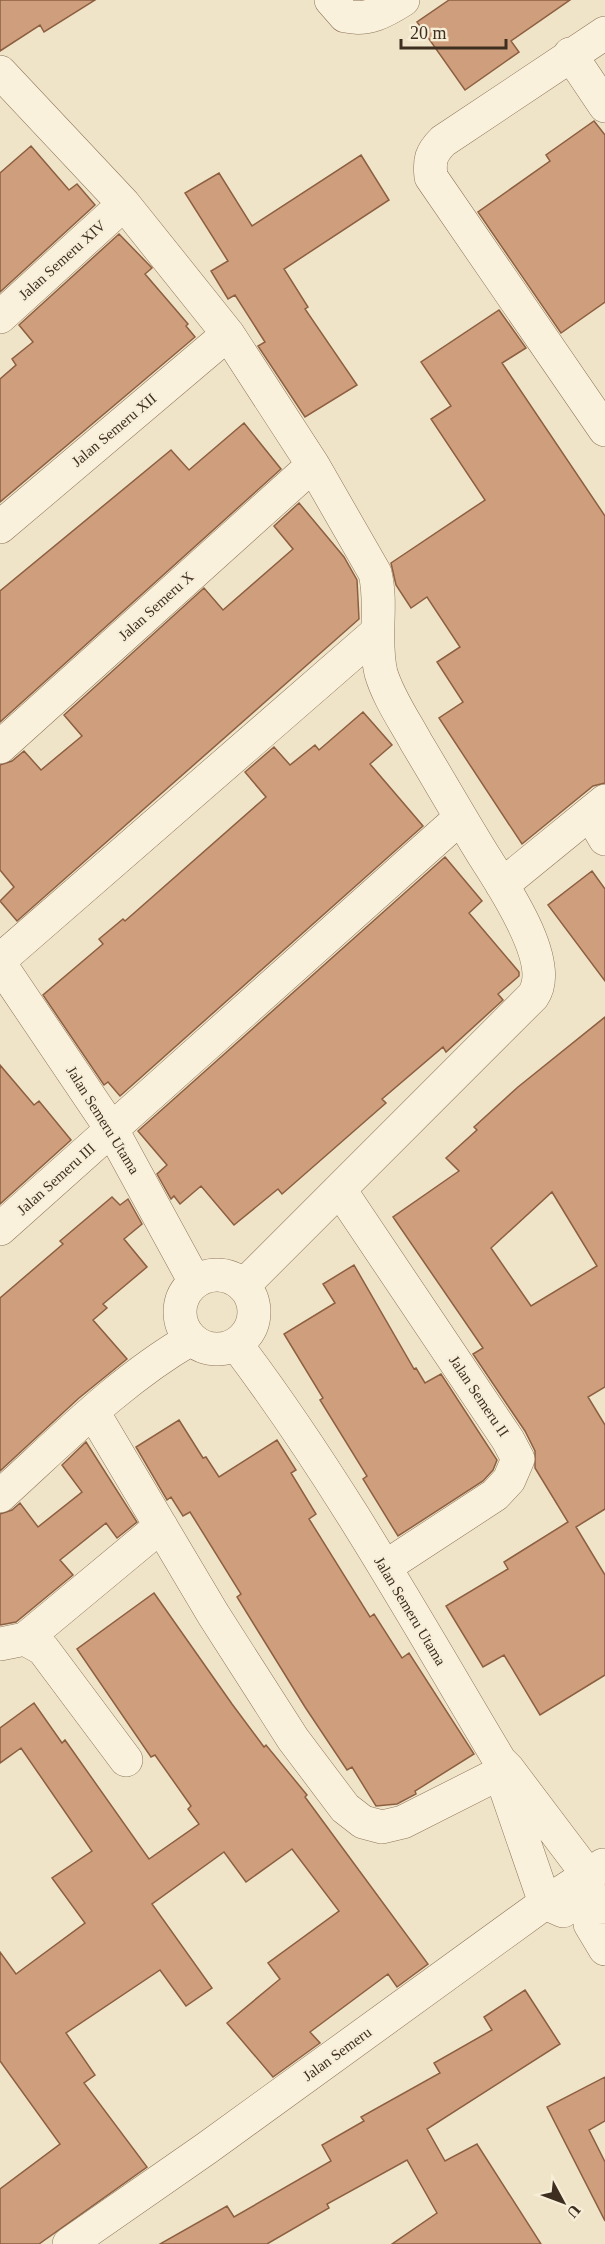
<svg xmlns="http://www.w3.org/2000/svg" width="605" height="2244" viewBox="0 0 605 2244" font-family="Georgia,serif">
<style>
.building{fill:#cf9f7d;stroke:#8d5f41;stroke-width:1.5;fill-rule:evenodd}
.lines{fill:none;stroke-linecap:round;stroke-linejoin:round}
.minor-casing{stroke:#8d765c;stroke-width:34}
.minor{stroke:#faf1dc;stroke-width:33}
.labels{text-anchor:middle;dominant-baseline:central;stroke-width:4.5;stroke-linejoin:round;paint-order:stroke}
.street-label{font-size:15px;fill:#3d2e20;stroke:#f7eed8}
</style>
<rect width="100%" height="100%" fill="#f0e4c8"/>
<path class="building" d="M 0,0 L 95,0 L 44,32 L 40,25 L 0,51 Z
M 449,0 L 570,0 L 511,41 L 519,52 L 465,90 L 417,22 Z
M 594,121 L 605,135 L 605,302 L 561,333 L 478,212 L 550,161 L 546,155 Z
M 31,146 L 69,190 L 77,184 L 95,205 L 0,292 L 0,173 Z
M 361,155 L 389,200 L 284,269 L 308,307 L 305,309 L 357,385 L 305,417 L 258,346 L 265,342 L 235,295 L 228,299 L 211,271 L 228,261 L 185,193 L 219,173 L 252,226 Z
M 119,234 L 152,268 L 145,274 L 188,324 L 186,326 L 195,337 L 0,502 L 0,379 L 16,365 L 12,359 L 33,342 L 19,325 Z
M 499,310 L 526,348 L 502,363 L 605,516 L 605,783 L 593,786 L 522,844 L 439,718 L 463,702 L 437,662 L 460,647 L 427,597 L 411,608 L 396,585 L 391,563 L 485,500 L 431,419 L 451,406 L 421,362 Z
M 244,423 L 281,469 L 0,722 L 0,591 L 171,450 L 189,470 Z
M 299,503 L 344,557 L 357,580 L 359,619 L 17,921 L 0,901 L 14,887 L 0,870 L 0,765 L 12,761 L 24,751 L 41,770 L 82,736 L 64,715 L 204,588 L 223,610 L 293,549 L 274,526 Z
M 363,712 L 392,745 L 370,764 L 423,826 L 120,1096 L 108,1082 L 104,1085 L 43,995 L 103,944 L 99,939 L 123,919 L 125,921 L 266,797 L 245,772 L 274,747 L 290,765 L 315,745 L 319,750 Z
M 445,857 L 482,901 L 469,913 L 519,972 L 519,976 L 498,994 L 503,1000 L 446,1052 L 443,1047 L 382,1099 L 386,1103 L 282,1194 L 278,1189 L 234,1225 L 201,1186 L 180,1204 L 174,1196 L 171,1199 L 157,1174 L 167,1165 L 138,1131 Z
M 592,871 L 605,889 L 605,981 L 548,905 Z
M 605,1017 L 605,1387 L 588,1397 L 605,1425 L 605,1509 L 576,1527 L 605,1575 L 605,1675 L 540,1715 L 504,1655 L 483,1667 L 446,1606 L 508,1569 L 504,1562 L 568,1522 L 535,1468 L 535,1451 L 525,1431 L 473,1354 L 483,1348 L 393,1217 L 459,1171 L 446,1158 L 477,1130 L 474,1127 L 518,1087 ZM 552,1192 L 597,1266 L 531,1306 L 491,1248 Z
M 0,1065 L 34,1105 L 39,1101 L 71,1140 L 0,1204 Z
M 112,1197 L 120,1205 L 128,1199 L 142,1224 L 124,1239 L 147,1267 L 103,1304 L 107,1308 L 93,1320 L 127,1359 L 79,1398 L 0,1471 L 0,1298 L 63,1244 L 60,1241 Z
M 354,1265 L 414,1369 L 416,1368 L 425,1383 L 441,1374 L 497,1460 L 493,1470 L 483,1481 L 398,1536 L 363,1479 L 367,1476 L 320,1400 L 323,1398 L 284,1334 L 335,1303 L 323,1284 Z
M 179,1420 L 203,1458 L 206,1457 L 219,1477 L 277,1440 L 296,1470 L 291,1473 L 316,1514 L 309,1519 L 370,1617 L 374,1614 L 402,1658 L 409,1653 L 474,1754 L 415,1791 L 416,1794 L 397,1804 L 376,1806 L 352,1767 L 347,1770 L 305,1707 L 237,1597 L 241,1594 L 190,1512 L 183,1516 L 171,1497 L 167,1500 L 136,1447 Z
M 86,1442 L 137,1522 L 117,1538 L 106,1523 L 60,1560 L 73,1575 L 16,1622 L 0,1625 L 0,1514 L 12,1510 L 20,1503 L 38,1527 L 82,1492 L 62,1465 Z
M 154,1593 L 232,1704 L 264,1747 L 266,1745 L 307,1795 L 305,1797 L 428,1964 L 397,1987 L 388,1974 L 310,2032 L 320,2043 L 273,2077 L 227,2023 L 280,1979 L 268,1963 L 339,1911 L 292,1849 L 246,1882 L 224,1852 L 152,1904 L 212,1988 L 186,2006 L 160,1970 L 66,2033 L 95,2075 L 84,2083 L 147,2167 L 39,2244 L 0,2244 L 0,2189 L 60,2144 L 0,2061 L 0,1952 L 16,1974 L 85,1923 L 52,1878 L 92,1851 L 21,1748 L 0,1763 L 0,1728 L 34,1703 L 62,1743 L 65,1740 L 149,1859 L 199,1824 L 188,1809 L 191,1806 L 155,1755 L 151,1757 L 77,1649 Z
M 525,1990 L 560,2044 L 427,2129 L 445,2161 L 477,2144 L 541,2244 L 392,2244 L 437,2213 L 407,2160 L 327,2204 L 329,2208 L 267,2244 L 160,2244 L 227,2206 L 234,2217 L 331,2161 L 322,2145 L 364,2121 L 361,2117 L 440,2073 L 434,2063 L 492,2030 L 484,2017 Z
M 605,2077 L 605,2121 L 589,2130 L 605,2162 L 605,2221 L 547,2107 Z"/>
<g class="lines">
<g class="minor-casing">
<path id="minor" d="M 331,0 L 345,16 C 368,21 384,12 403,0
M 605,33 L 443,141 C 431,153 429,160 431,177 L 605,430
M 570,54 L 605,106
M 0,72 L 124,204 L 228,334 L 313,465 L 375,573 C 383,605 373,640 381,673 C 388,697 404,720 416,742 C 439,780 461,819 484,856 C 503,886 556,963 533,996 L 243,1286
M 0,317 L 124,204
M 0,527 L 228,334
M 0,747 L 313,465
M 590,813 L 605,839
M 502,885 L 605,801
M 0,960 L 377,632
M 0,964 L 112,1130 L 195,1282
M 340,1190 L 508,1440 L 518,1459 L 509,1480 L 495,1495 L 385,1567
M 0,1229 L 460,818
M180 1312a37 37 0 1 1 74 0a37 37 0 1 1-74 0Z
M 236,1344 C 335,1475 416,1620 500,1761 L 508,1769 L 588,1875 L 590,1924 L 605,1949
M 93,1412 L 213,1614 L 293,1739 L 345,1808 L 363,1822 L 382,1827 L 403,1822 L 508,1769
M 0,1496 C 61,1441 120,1380 191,1339
M 25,1639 L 161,1526
M 0,1644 L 25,1639 L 43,1649 L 126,1760
M 501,1775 L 545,1903 L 563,1911
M 69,2244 L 207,2148 L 545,1903 L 603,1865"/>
</g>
<use href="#minor" class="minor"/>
</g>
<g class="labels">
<g class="street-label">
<text transform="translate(62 260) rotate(-42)">Jalan Semeru XIV</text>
<text transform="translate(114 430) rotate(-40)">Jalan Semeru XII</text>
<text transform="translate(156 606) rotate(-42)">Jalan Semeru X</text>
<text transform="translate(103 1120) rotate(58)">Jalan Semeru Utama</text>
<text transform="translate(56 1179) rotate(-42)">Jalan Semeru III</text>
<text transform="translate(479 1396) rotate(56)">Jalan Semeru II</text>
<text transform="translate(410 1611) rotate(59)">Jalan Semeru Utama</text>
<text transform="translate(337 2054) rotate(-36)">Jalan Semeru</text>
</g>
</g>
<g transform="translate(563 2202) rotate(131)" stroke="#f7eed8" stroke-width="4.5" paint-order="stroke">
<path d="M0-4.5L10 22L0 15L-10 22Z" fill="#3d2e20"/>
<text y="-9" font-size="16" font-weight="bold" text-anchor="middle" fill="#3d2e20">U</text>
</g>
<path d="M401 39v9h105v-9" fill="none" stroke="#3d2e20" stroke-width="3"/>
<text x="410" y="39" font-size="18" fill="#3d2e20" stroke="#f7eed8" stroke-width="4.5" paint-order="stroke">20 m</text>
</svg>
